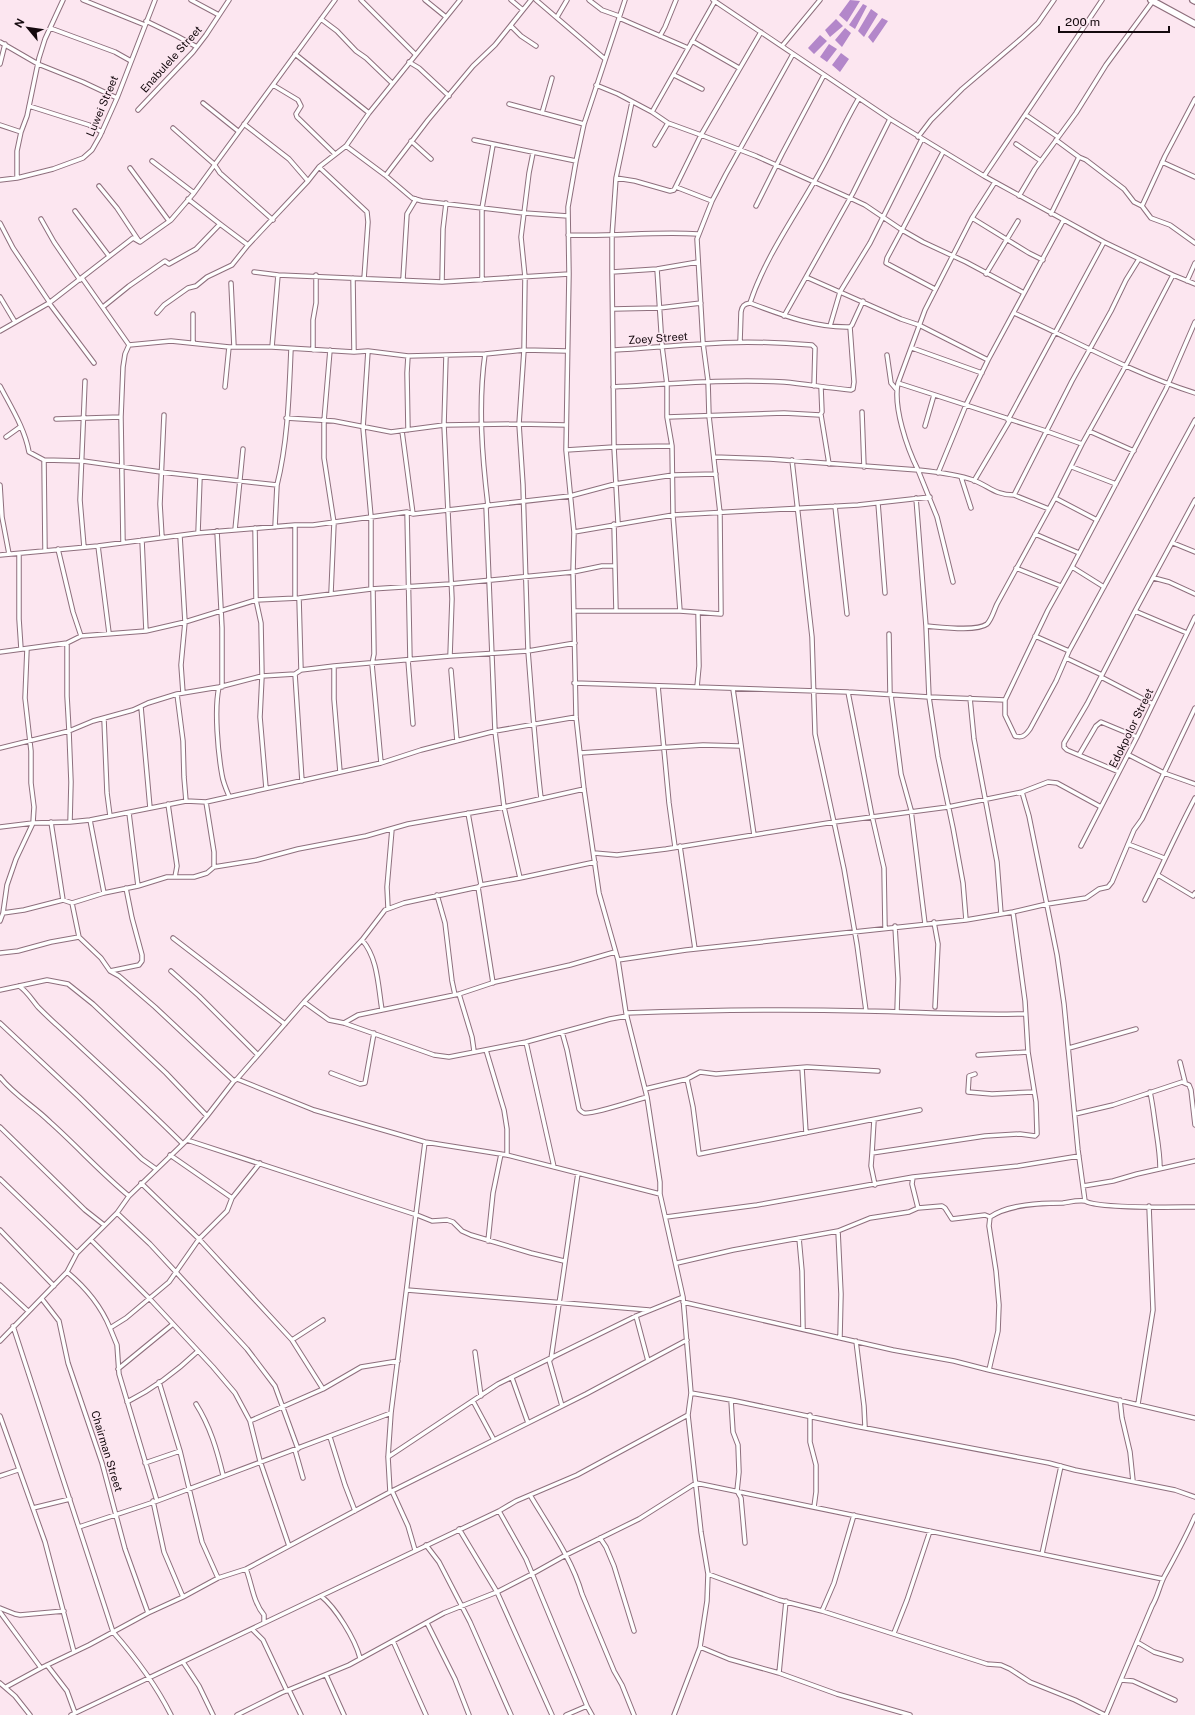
<svg xmlns="http://www.w3.org/2000/svg" width="1195" height="1715" viewBox="0 0 1195 1715" font-family="'Public Sans',sans-serif">
<style>
.water{fill:#b387ca}
.lines{fill:none;stroke-linecap:round;stroke-linejoin:round}
.minor-casing{stroke:#8e6f7d;stroke-width:5.5}
.highway-casing{stroke:#8e6f7d;stroke-width:8}
.minor{stroke:#fff;stroke-width:3.5}
.highway{stroke:#fff;stroke-width:5.5}
.labels{text-anchor:middle;dominant-baseline:central;stroke-width:3;stroke-linejoin:round;paint-order:stroke}
.street-label{font-size:11px;fill:#14090e;stroke:#fce6f0}
</style>
<rect width="100%" height="100%" fill="#fce6f0"/>
<path class="water" d="M 850,0 L 860,1 L 847,22 L 839,15 Z
M 863,4 L 867,6 L 855,29 L 849,25 Z
M 871,9 L 878,14 L 864,37 L 858,31 Z
M 882,18 L 888,21 L 873,43 L 868,37 Z
M 836,19 L 843,26 L 830,37 L 825,30 Z
M 845,28 L 851,33 L 842,47 L 835,40 Z
M 820,35 L 827,41 L 814,54 L 808,48 Z
M 829,44 L 837,49 L 827,62 L 820,57 Z
M 841,53 L 849,59 L 840,72 L 832,65 Z"/>
<g class="lines">
<g class="minor-casing">
<path id="minor" d="M 83,0 L 145,25
M 191,0 L 219,15
M 361,0 L 415,54
M 425,0 L 446,17
M 511,0 L 523,10
M 536,0 L 605,59
M 589,0 L 602,10 L 619,16
M 625,0 L 584,124 L 576,161 L 568,207 L 569,274 L 566,450 L 574,532 L 573,572 L 576,717 L 584,789 L 599,893 L 618,960 L 626,1013 L 647,1097 L 660,1182 L 660,1194 L 683,1297 L 691,1393 L 688,1415 L 701,1532 L 708,1574 L 707,1601 L 700,1647 L 674,1715
M 713,0 L 890,119 L 984,176 L 1104,242 L 1173,275 L 1195,284
M 557,17 L 567,0
M 619,18 L 688,48
M 321,19 L 337,31 L 356,51 L 366,58 L 392,83
M 146,21 L 177,36 L 197,47
M 511,26 L 521,36 L 536,46
M 50,28 L 115,52 L 131,61
M 761,32 L 701,135 L 756,156 L 850,198 L 865,205 L 902,230 L 887,258 L 886,263 L 935,289
M 660,36 L 665,27 L 676,0
M 692,41 L 739,68
M 0,42 L 38,64 L 83,82 L 117,98
M 782,46 L 820,0
M 295,54 L 369,113
M 409,62 L 419,68 L 449,96
M 0,64 L 5,44
M 674,75 L 702,89
M 273,85 L 298,100 L 301,106 L 296,114 L 297,117 L 335,154
M 596,85 L 618,94 L 652,112 L 668,123 L 701,135 L 674,190 L 670,191 L 635,181 L 616,178 L 612,236 L 612,272 L 614,447 L 618,523
M 203,103 L 238,131
M 509,104 L 584,124
M 29,106 L 89,125 L 102,132
M 138,110 L 193,52 L 206,35 L 229,0
M 652,112 L 715,1
M 542,113 L 552,78
M 1026,115 L 1058,137
M 890,119 L 853,193 L 806,277 L 901,319 L 919,325 L 988,360
M 244,124 L 289,159 L 308,181
M 0,125 L 21,132
M 173,128 L 214,164 L 220,173 L 273,220
M 918,137 L 931,120 L 962,89 L 1023,37 L 1038,23 L 1054,0
M 474,140 L 576,161
M 411,141 L 431,159
M 1016,144 L 1041,161
M 655,145 L 668,123
M 346,146 L 385,175 L 412,198 L 422,201 L 524,213 L 568,216
M 943,152 L 902,230 L 923,242 L 966,262 L 1024,293
M 533,153 L 529,173 L 521,237 L 525,277 L 524,350 L 519,424 L 566,425
M 1079,157 L 1086,160 L 1124,189 L 1134,202 L 1142,206 L 1165,156 L 1195,99
M 152,161 L 194,193
M 1162,162 L 1195,177
M 319,167 L 367,212 L 368,222 L 364,279
M 130,168 L 169,221
M 386,175 L 428,120 L 473,66 L 495,45 L 531,0
M 984,176 L 1102,0
M 17,178 L 17,151 L 21,132 L 27,116 L 39,58 L 45,39 L 63,0
M 616,178 L 632,102
M 0,180 L 17,178 L 53,169 L 83,158 L 92,150 L 100,136 L 117,98 L 155,0
M 995,182 L 972,218 L 925,310 L 898,383 L 1046,431 L 1082,444
M 99,186 L 117,208 L 139,241
M 676,187 L 712,201
M 1019,196 L 1035,169 L 1076,113 L 1106,65 L 1153,1
M 756,206 L 782,154 L 824,75
M 1142,206 L 1151,218 L 1170,225 L 1195,243
M 75,211 L 109,256
M 1051,214 L 1079,157 L 1056,140
M 972,218 L 1029,253 L 1043,260
M 41,219 L 54,242 L 80,280
M 0,223 L 13,248 L 50,303
M 220,224 L 248,245
M 568,235 C 612,237 655,231 698,234
M 657,269 L 662,346 L 667,385 L 667,417 L 672,446 L 673,515 L 680,611
M 254,272 L 278,275
M 612,272 L 657,269 L 698,262
M 986,274 L 1018,221
M 82,278 L 129,345
M 353,278 L 354,352
M 403,279 L 407,214 L 416,199
M 482,280 L 482,208 L 493,145
M 1187,281 L 1195,263
M 442,282 L 443,229 L 446,203
M 231,283 L 234,347
M 0,297 L 15,322
M 49,303 L 94,363
M 750,303 C 764,261 789,225 811,187 C 829,158 842,127 859,98
M 103,307 L 129,286 L 165,261 L 169,264 L 196,249 L 220,224 L 188,199
M 613,309 L 659,308 L 701,303
M 157,313 L 164,305 L 188,288 L 196,286 L 207,277 L 232,265 L 248,245 L 308,181 L 319,167 L 346,146 L 369,113 L 460,0
M 1014,313 C 1074,340 1132,373 1195,393
M 784,316 L 806,277
M 830,326 L 840,292 L 870,243 L 922,139
M 0,331 L 49,303 L 133,238 L 140,242 L 171,220 L 194,193 L 335,0
M 740,342 L 741,312 C 742,306 744,304 750,303 C 782,315 815,328 850,327 L 852,325 L 863,301
M 193,343 L 193,314
M 272,347 L 278,275 L 442,282 L 569,274
M 912,348 L 982,373
M 313,350 L 313,320 L 316,303 L 316,275
M 330,350 L 324,421 L 324,458 L 334,523 L 331,593
M 614,350 C 643,349 672,345 702,344 C 738,341 775,342 812,345 L 815,348 L 814,386
M 368,351 L 363,428 L 371,517 L 371,589
M 485,354 C 478,404 482,456 488,506
M 887,355 L 891,383 L 897,390
M 408,356 L 407,373 L 408,430
M 446,356 L 444,425 L 452,599 L 450,656
M 898,383 C 893,407 907,448 918,470 C 936,472 956,474 973,480 C 989,486 995,495 1014,495 L 1072,381 L 1111,311 L 1126,280 L 1139,259
M 0,386 C 11,407 25,429 29,452 L 44,460 L 45,550
M 225,387 L 229,347
M 613,387 C 670,384 727,379 784,382 C 806,384 828,388 851,390 L 853,389 L 854,382 L 850,327
M 862,412 L 864,467
M 821,415 L 829,464
M 667,417 L 784,413 L 820,415 L 822,412 L 821,387
M 286,418 L 334,421 L 391,432 L 444,425 L 519,424 L 523,485 L 528,651 L 575,643
M 56,419 L 121,417
M 1008,420 L 1104,242
M 925,426 L 934,395
M 402,431 L 413,514
M 1089,431 L 1134,451
M 6,437 L 20,427
M 566,450 L 614,447 L 672,446
M 714,457 L 770,459 L 918,470 L 937,517 L 953,582
M 44,460 L 83,461 L 161,472 L 277,485 L 275,527
M 792,460 L 812,637 L 815,734 L 844,869 L 857,945 L 866,1011
M 1072,467 L 1116,484
M 938,473 L 966,405 L 988,360 L 1063,221
M 961,477 L 971,508
M 974,481 L 1010,420
M 0,485 L 2,517 L 9,554
M 277,485 C 288,441 289,394 291,349
M 1014,495 L 1049,509
M 916,498 L 926,626
M 1055,498 L 1097,520
M 878,503 L 885,593
M 486,506 L 495,731 L 504,807 L 520,878
M 835,506 L 847,614
M 407,512 L 410,660
M 614,524 L 616,611
M 295,525 L 295,597
M 255,528 L 256,600 L 261,623 L 262,676 L 260,717 L 266,788
M 235,530 L 243,449
M 217,531 L 222,628 L 222,687
M 574,532 L 673,515 L 858,505 L 930,497
M 198,533 L 200,477
M 1035,534 L 1079,553
M 180,536 L 185,622 L 181,665 L 183,693
M 162,537 L 160,504 L 164,415
M 142,540 L 146,631
M 123,542 L 121,417 L 123,367 L 125,354 L 129,345 L 171,341 L 229,347 L 272,347 L 354,352 L 368,351 L 408,356 L 485,354 L 524,350 L 567,351
M 1173,543 L 1195,552
M 98,546 L 109,633
M 84,547 L 80,500 L 85,381
M 58,549 L 73,612 L 81,636
M 19,554 L 19,619 L 21,649
M 0,555 L 98,546 L 198,533 L 295,525 L 313,525 L 407,512 L 413,514 L 570,496 L 615,484 L 673,475 L 716,474
M 1072,567 L 1104,587
M 1016,568 L 1061,586
M 1154,578 L 1169,582 L 1195,594
M 373,590 L 374,654 L 372,664 L 381,763
M 299,598 L 301,670
M 574,611 L 680,611 L 721,614 L 720,513 L 709,416 L 708,381 L 703,343 L 697,239 L 712,201 L 726,174 L 793,54
M 1135,611 L 1187,633
M 698,613 L 699,666 L 697,687 L 848,692 L 929,697 L 1005,700 L 1005,715 L 1015,736 C 1022,738 1025,736 1030,729 L 1056,681 L 1069,651 L 1195,420
M 889,634 L 890,695
M 1035,636 L 1069,651
M 0,652 L 67,643 L 81,636 L 146,631 L 185,622 L 256,600 L 299,598 L 371,589 L 450,584 L 573,572 L 602,566 L 615,566
M 1066,658 L 1102,675
M 408,660 L 413,724
M 334,666 L 334,699 L 340,772
M 451,670 L 457,741
M 295,674 L 302,781
M 1101,677 L 1153,704
M 574,683 L 697,687
M 658,686 L 669,803 L 675,847
M 219,687 C 214,709 218,753 222,775 C 223,782 226,789 229,796
M 733,689 L 754,835
M 848,692 L 872,816 L 884,868 L 885,928
M 177,694 L 183,741 L 184,777 L 186,801
M 891,695 L 901,774 L 911,810 L 925,924
M 970,698 L 974,739 L 997,862 L 1001,914
M 1005,700 L 1048,610 L 1072,567 L 1166,389 L 1195,322
M 141,707 L 150,808
M 104,719 L 107,793 L 110,816
M 0,748 L 69,731 L 67,696 L 67,643
M 580,753 L 703,745 L 740,746
M 1079,755 L 1096,726 L 1101,722 L 1137,737
M 1129,755 L 1164,773 L 1195,784
M 1119,772 L 1067,750 L 1064,747 L 1064,743 L 1087,704 L 1135,611 L 1195,500
M 1022,792 L 1029,816 L 1057,955 L 1064,1004 L 1078,1150 L 1085,1201 C 1098,1209 1175,1207 1195,1207
M 541,798 C 535,749 532,700 528,651 L 450,656 L 334,666 L 301,670 L 295,674 L 262,676 L 219,687 L 177,694 L 148,703 L 133,710 L 93,721 L 69,731 L 71,782 L 70,822 L 90,820 L 186,801 L 206,802 L 381,763 L 421,750 L 495,731 L 576,717
M 168,804 L 177,866 L 175,877
M 129,813 L 138,886
M 468,813 L 481,885
M 90,820 L 104,893
M 51,822 L 63,900 L 72,903 L 104,893 L 138,886 L 167,877 L 194,877 L 207,873 L 214,867 L 214,852 L 206,802
M 0,827 L 33,823 L 70,822
M 1128,844 L 1164,858
M 680,846 L 695,949
M 1081,846 L 1137,737 L 1195,617
M 594,853 L 617,855 L 666,849 L 834,822 L 948,807 L 1022,792 L 1048,782 L 1057,783 L 1101,807
M 214,867 L 257,860 L 298,849 L 366,836 L 408,824 L 504,807 L 584,789
M 1158,875 L 1193,896 L 1195,893
M 478,887 L 493,983
M 437,895 L 445,923 L 452,981 L 455,995
M 1145,900 C 1162,866 1177,832 1195,798
M 388,908 L 387,887 L 392,829
M 3,913 L 24,910 L 63,900
M 966,920 L 963,883 L 953,828 L 938,757 L 929,697 L 926,626 C 940,627 977,632 987,624 C 992,619 994,610 997,604 L 1055,498 L 1082,444 L 1125,367 L 1173,275
M 0,921 L 3,913 L 7,885 L 16,859 L 33,823 L 34,807 L 31,783 L 31,751 L 25,698 L 27,649
M 934,922 L 938,944 L 935,1007
M 895,926 L 898,979 L 897,1012
M 79,937 L 101,958 L 110,971 L 119,976 L 155,1007 L 234,1081
M 173,938 L 285,1024
M 362,940 C 378,958 378,986 382,1010
M 0,953 L 18,951 L 51,942 L 79,937 L 72,903
M 618,960 L 686,950 L 966,920 L 1013,912 L 1047,904 L 1086,898 L 1099,889 L 1108,887 L 1112,882 L 1134,830 L 1142,819 L 1195,708
M 110,971 L 139,965 L 142,961 L 142,955 L 132,918 L 126,888
M 171,971 L 199,996 L 258,1055
M 19,986 C 27,991 32,1000 38,1007 C 44,1013 51,1020 58,1026 C 100,1065 142,1103 183,1144
M 0,990 L 47,980 L 68,984 L 93,1004 L 166,1073 L 207,1116
M 459,994 L 472,1037 L 474,1051
M 304,1002 L 329,1020 L 344,1023 L 434,1055 L 449,1057 L 526,1042 L 610,1019 L 627,1016
M 626,1013 C 706,1010 786,1009 865,1011 C 919,1012 972,1015 1025,1014
M 0,1023 L 79,1097 L 142,1159 L 156,1169
M 344,1023 L 358,1015 L 459,994 L 495,982 L 570,965 L 615,952
M 562,1032 L 567,1050 L 579,1109 C 581,1111 581,1112 584,1113 C 592,1115 636,1100 647,1097
M 526,1042 L 554,1167
M 1069,1048 L 1136,1029
M 486,1050 L 504,1110 L 507,1129 L 507,1155
M 978,1055 L 1028,1052
M 1180,1062 L 1185,1082
M 802,1068 L 806,1133
M 331,1073 L 360,1084 L 365,1083 L 374,1033
M 975,1074 L 969,1076 L 968,1092 L 992,1094 L 1034,1092
M 0,1077 C 14,1095 34,1106 50,1122 C 77,1146 101,1173 129,1196
M 237,1079 L 314,1110 L 425,1142 L 507,1155 L 660,1194
M 687,1079 L 693,1107 L 699,1154 L 920,1110
M 645,1089 L 687,1079 L 700,1072 L 716,1074 L 807,1067 L 878,1071
M 1150,1092 C 1153,1105 1154,1117 1156,1130 C 1158,1143 1160,1155 1160,1168
M 1075,1114 L 1113,1105 L 1182,1082 L 1189,1085 L 1191,1090 L 1195,1125
M 874,1120 L 872,1153 L 985,1136 L 1020,1134 L 1035,1136 L 1037,1134 L 1036,1102 L 1028,1052 L 1025,1001 L 1013,912
M 0,1127 L 85,1210 L 104,1225
M 187,1140 L 417,1215 L 432,1221 L 447,1220 L 453,1222 L 462,1231 L 471,1235 L 531,1253 L 564,1261
M 872,1153 L 871,1166 L 875,1185
M 170,1155 L 232,1198
M 913,1177 L 912,1184 L 918,1208
M 0,1179 L 77,1253
M 141,1183 L 199,1239 L 292,1340 L 323,1389
M 1083,1186 L 1113,1181 L 1137,1174 L 1195,1161
M 1085,1201 C 1077,1200 1070,1202 1063,1203 C 1041,1203 1009,1204 990,1217 L 989,1226 L 996,1271 L 999,1305 L 998,1331 L 989,1370 L 1195,1418
M 117,1213 L 150,1244 L 247,1349 L 275,1386 L 298,1449
M 666,1217 L 757,1205 L 913,1177 L 1018,1166 L 1079,1156
M 0,1230 L 54,1286
M 838,1231 L 870,1218 L 909,1212 L 918,1208 L 942,1206 L 945,1208 L 952,1219 L 985,1215 L 990,1217
M 799,1238 L 802,1271 L 803,1329
M 91,1240 L 149,1298 L 213,1367 L 235,1393 L 250,1421 L 260,1461 L 289,1546
M 488,1241 L 493,1193 L 501,1154
M 677,1263 L 733,1250 L 838,1231 L 841,1294 L 840,1337
M 67,1272 C 85,1287 101,1306 110,1328
M 0,1285 L 28,1311
M 407,1290 L 649,1310
M 42,1299 L 59,1321 L 68,1363 L 102,1463 L 125,1549 L 148,1613
M 683,1302 L 893,1350 L 954,1361 L 989,1370
M 636,1316 L 648,1361
M 13,1326 L 113,1632 C 135,1657 156,1685 171,1715
M 292,1340 L 323,1320
M 0,1341 L 67,1272 L 77,1253 L 117,1213 L 129,1196 L 187,1140 L 207,1116 L 234,1081 L 237,1079 L 304,1002 L 362,940 L 385,910 L 404,903 L 478,887 L 481,885 L 520,878 L 595,862
M 856,1341 L 864,1406 L 865,1427
M 475,1352 L 481,1396
M 551,1359 L 578,1173
M 549,1360 L 562,1406
M 118,1369 L 173,1324
M 512,1378 L 528,1423
M 159,1382 L 180,1451 L 202,1542 L 218,1578
M 691,1393 L 731,1400 L 855,1426 L 1049,1463 L 1075,1470 L 1175,1490 L 1195,1497
M 731,1400 L 733,1432 L 738,1445 L 739,1472 L 737,1491 L 741,1498 L 745,1543
M 1120,1400 L 1122,1418 L 1130,1452 L 1133,1481
M 473,1401 L 494,1440
M 127,1402 C 153,1389 177,1371 198,1351
M 196,1404 C 210,1426 217,1450 223,1475
M 1138,1404 L 1153,1310 L 1149,1206
M 810,1415 L 810,1442 L 816,1465 L 816,1492 L 814,1507
M 0,1416 L 45,1542 L 74,1652
M 250,1421 L 323,1389 L 361,1367 L 398,1361
M 330,1437 L 345,1485 L 355,1511
M 295,1450 L 303,1478
M 388,1457 L 498,1384 L 636,1316 L 683,1297
M 145,1463 L 180,1451
M 0,1476 L 18,1470
M 392,1491 L 408,1526 L 415,1550
M 390,1492 L 388,1457 L 391,1413 L 425,1142
M 530,1495 C 549,1527 572,1559 582,1594 L 614,1671 L 622,1685 L 634,1715
M 153,1501 L 164,1552 L 183,1597
M 157,1501 L 119,1374 L 117,1345 L 110,1328 L 126,1318 L 169,1282 L 199,1239 L 227,1211 L 232,1198 L 260,1163
M 33,1508 L 70,1499
M 499,1511 L 526,1559 L 587,1706
M 79,1527 L 157,1501 L 391,1413
M 459,1529 L 497,1592 L 552,1715
M 600,1538 L 606,1547 L 614,1566 L 634,1631
M 426,1545 L 439,1562 L 470,1622 L 511,1715
M 1042,1554 L 1061,1466
M 246,1569 C 252,1584 253,1602 264,1615 L 264,1623
M 708,1574 L 779,1600 L 822,1611 L 987,1664 L 1001,1665 L 1010,1669 L 1030,1682 L 1075,1700 L 1105,1715
M 321,1596 C 336,1608 355,1639 360,1658
M 0,1608 L 15,1614 L 20,1615 L 64,1611
M 822,1611 L 834,1583 L 854,1515
M 0,1612 L 41,1668
M 427,1623 L 455,1679 L 469,1715
M 252,1629 L 263,1640 L 287,1691
M 894,1633 L 907,1600 L 930,1531
M 393,1641 L 426,1715
M 1137,1642 L 1154,1652 L 1181,1660
M 700,1647 L 729,1659 L 779,1673 L 837,1694 L 910,1715
M 183,1662 L 199,1686 L 213,1715
M 47,1665 L 67,1691 L 75,1713
M 779,1673 L 786,1601
M 326,1675 L 344,1715
M 1121,1680 L 1133,1681 L 1175,1700
M 0,1683 L 15,1696 L 30,1715
M 6,1687 L 41,1668 L 89,1645 L 148,1613 L 183,1597 L 218,1578 L 246,1569 L 390,1492 L 586,1394 L 687,1340
M 289,1690 L 301,1715
M 71,1715 L 499,1511 L 516,1501 L 577,1475 L 688,1415
M 237,1715 L 281,1693 L 349,1665 L 444,1613 L 497,1592 L 532,1574 L 566,1555 L 639,1519 L 696,1483 L 1163,1579
M 566,1715 L 587,1706 L 592,1715
M 1106,1715 L 1152,1606 C 1158,1596 1159,1587 1164,1577 C 1175,1557 1186,1537 1195,1516"/>
</g>
<g class="highway-casing">
<path id="highway" d="M 1151,0 L 1195,24
M 1193,0 L 1195,1"/>
</g>
<use href="#minor" class="minor"/>
<use href="#highway" class="highway"/>
</g>
<g class="labels">
<g class="street-label">
<text transform="translate(171 59) rotate(-48)">Enabulele Street</text>
<text transform="translate(102 106) rotate(-67)">Luwei Street</text>
<text transform="translate(658 338) rotate(-4)">Zoey Street</text>
<text transform="translate(1131 728) rotate(-64)">Edokpolor Street</text>
<text transform="translate(107 1451) rotate(73)">Chairman Street</text>
</g>
</g>
<g transform="translate(28 28) rotate(299)" stroke="#fce6f0" stroke-width="3" paint-order="stroke">
<path d="M0-3L7 15L0 10L-7 15Z" fill="#14090e"/>
<text y="-6" font-size="11" font-weight="bold" text-anchor="middle" fill="#14090e">N</text>
</g>
<path d="M1059 26v6h110v-6" fill="none" stroke="#14090e" stroke-width="2"/>
<text x="1065" y="26" font-size="12" fill="#14090e" stroke="#fce6f0" stroke-width="3" paint-order="stroke">200 m</text>
</svg>
